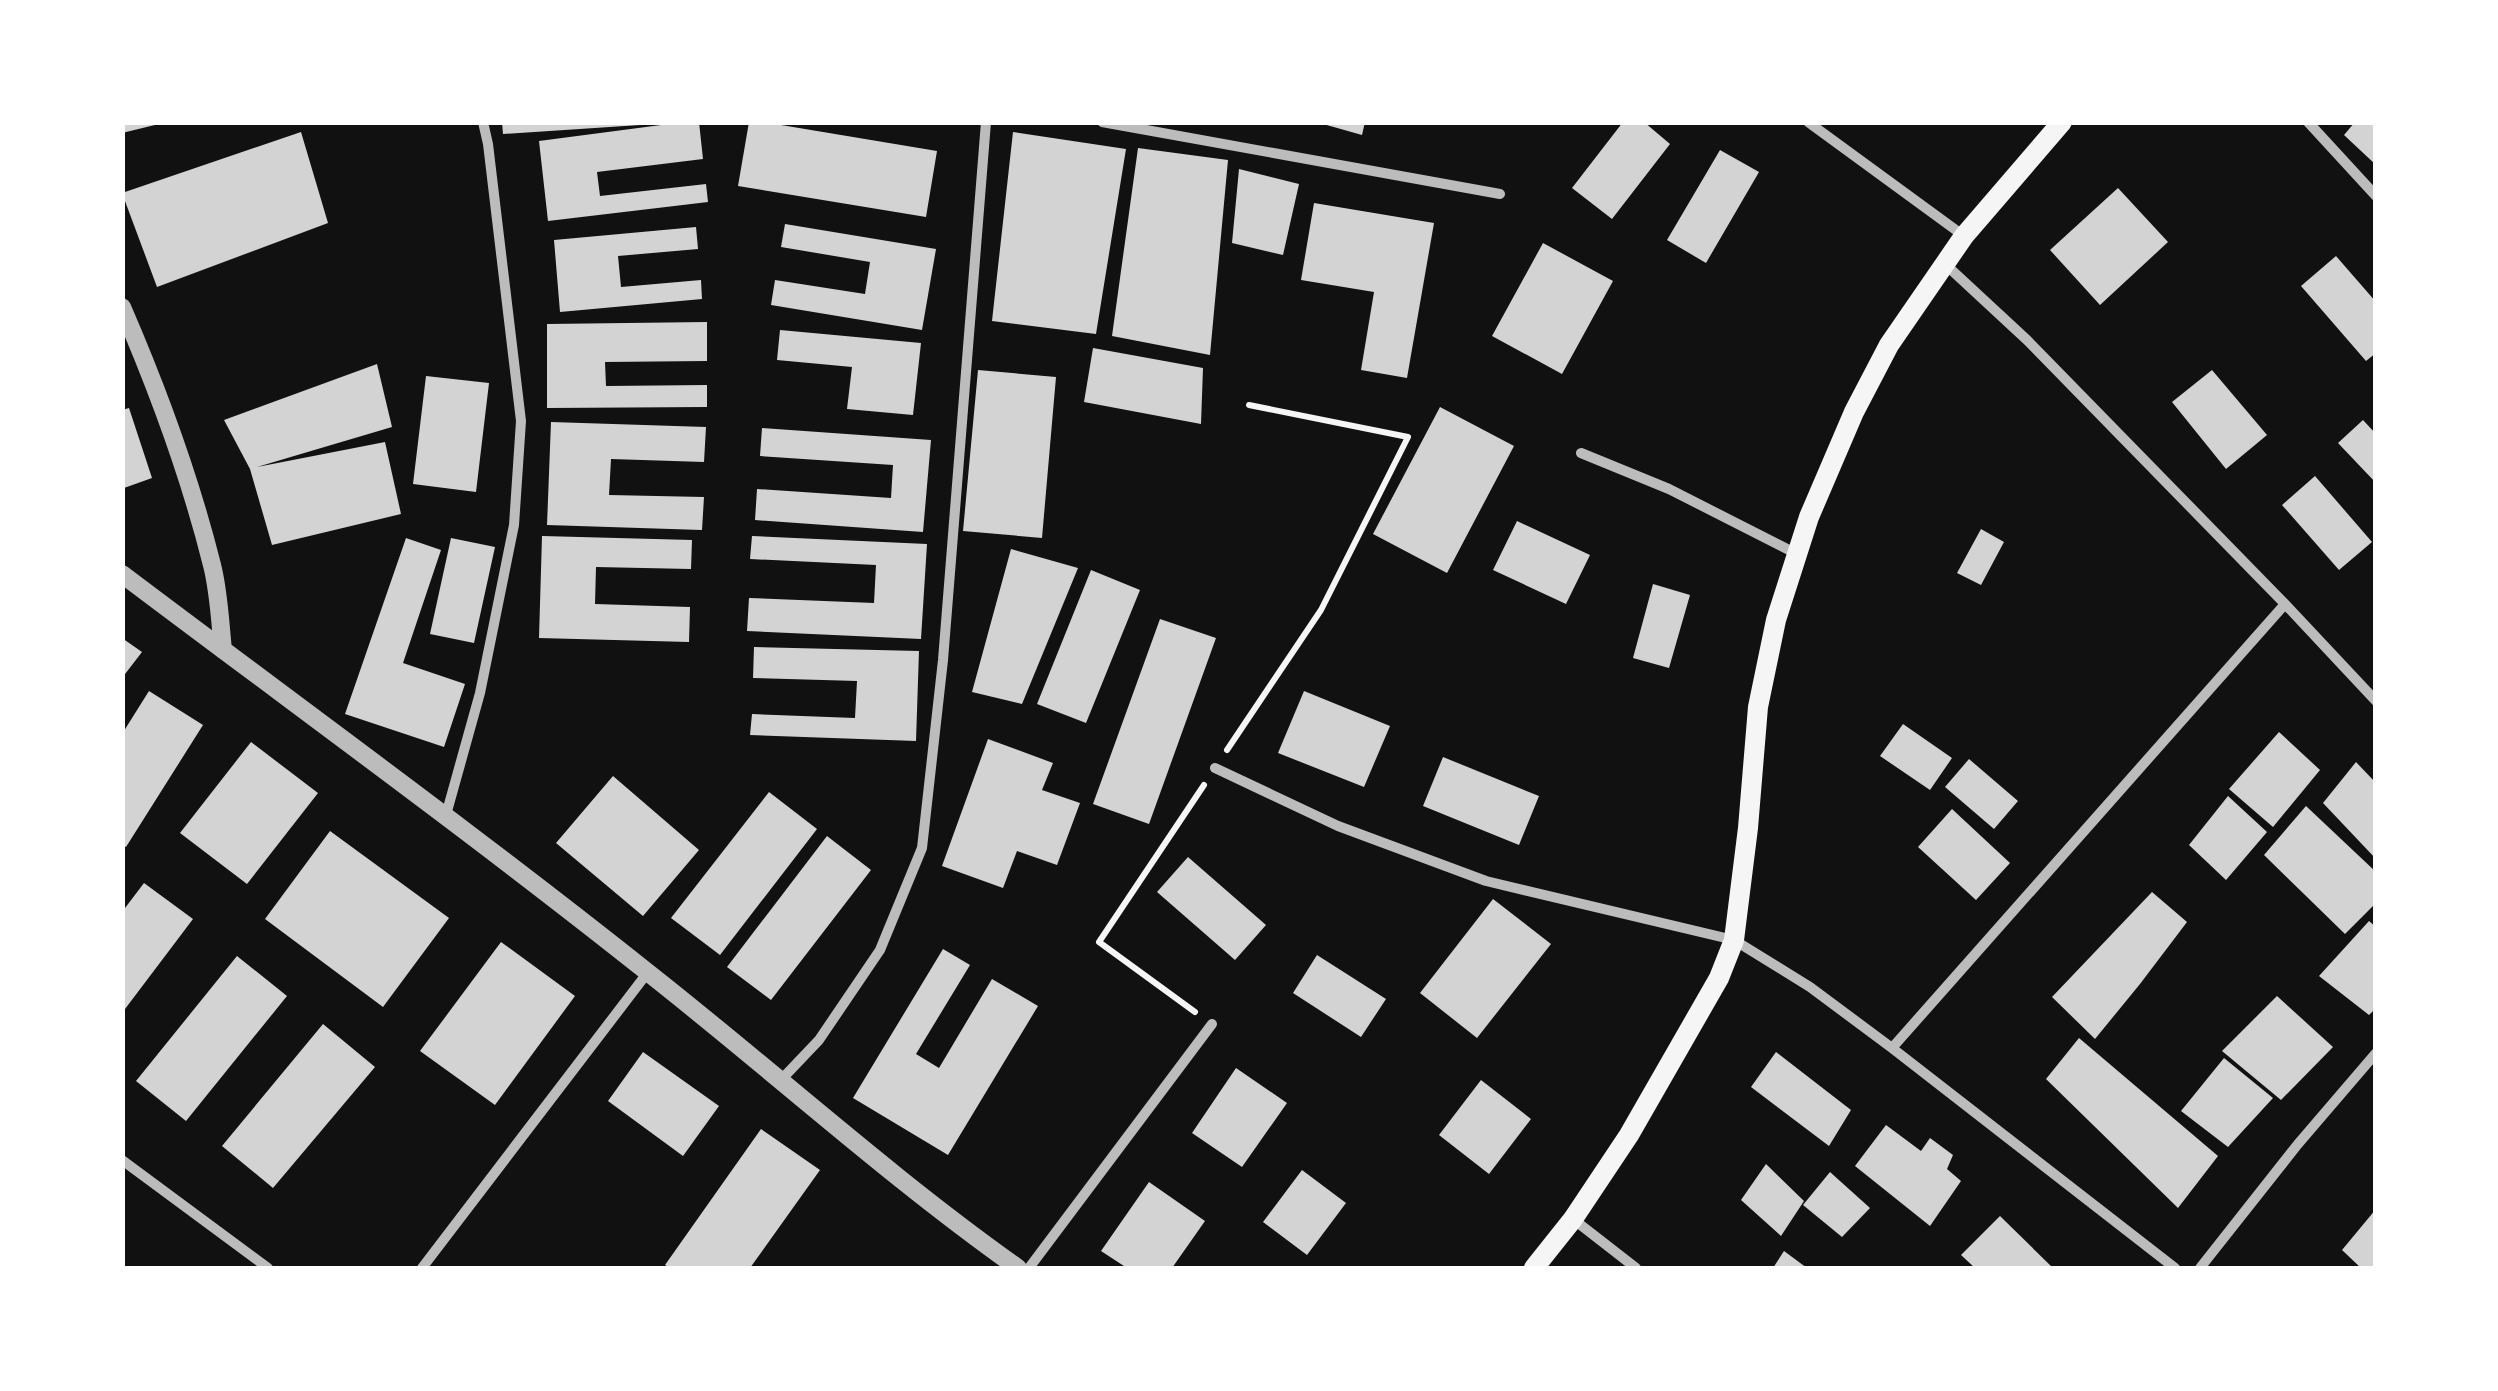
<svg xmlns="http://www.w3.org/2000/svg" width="2498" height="1391" viewBox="0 0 2498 1391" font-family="'Zilla Slab',serif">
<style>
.building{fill:#d3d3d3}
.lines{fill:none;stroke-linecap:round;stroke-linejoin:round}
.path{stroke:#f5f5f5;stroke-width:6}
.minor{stroke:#bcbcbc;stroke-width:10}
.tertiary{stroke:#bcbcbc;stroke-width:18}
.secondary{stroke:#f5f5f5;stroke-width:20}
</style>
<rect width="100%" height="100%" fill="#111"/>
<path class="building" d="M 122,122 L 159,122 L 159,124 L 122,133 Z
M 502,122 L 640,122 L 640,125 L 503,134 Z
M 684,122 L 699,122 L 703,159 L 597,172 L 600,196 L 706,184 L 708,202 L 548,221 L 539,141 Z
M 749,122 L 763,122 L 937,151 L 926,217 L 738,186 Z
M 1316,122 L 1365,122 L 1362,135 Z
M 1623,122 L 1644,122 L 1670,144 L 1612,219 L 1572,188 Z
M 2355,122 L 2376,122 L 2376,165 L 2344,135 Z
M 301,132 L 328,223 L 157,287 L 122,193 Z
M 1013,132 L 1126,149 L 1096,334 L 992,321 Z
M 1138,148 L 1228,160 L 1210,355 L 1112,336 Z
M 1720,150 L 1759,172 L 1706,263 L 1667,240 Z
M 1239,169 L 1299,184 L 1283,255 L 1232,243 Z
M 2118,188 L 2168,242 L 2100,305 L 2050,250 Z
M 1314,203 L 1434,223 L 1407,378 L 1361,370 L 1374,292 L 1301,280 Z
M 785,224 L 936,249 L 922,330 L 771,305 L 775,280 L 865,294 L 870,262 L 781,247 Z
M 696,227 L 698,249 L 618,256 L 621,287 L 701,280 L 702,299 L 560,312 L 554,240 Z
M 1543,243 L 1613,281 L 1562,374 L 1492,336 Z
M 2336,256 L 2376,302 L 2376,353 L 2366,361 L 2301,286 Z
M 707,322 L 707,361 L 605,362 L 606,386 L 707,385 L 707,407 L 547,408 L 547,324 Z
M 780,330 L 921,343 L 913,415 L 847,409 L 852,367 L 777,360 Z
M 1093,348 L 1203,368 L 1201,424 L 1084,402 Z
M 377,364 L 392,427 L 257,467 L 385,442 L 401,514 L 272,545 L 250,469 L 224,420 Z
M 978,370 L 1056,377 L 1042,538 L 963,531 Z
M 2212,370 L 2267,435 L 2226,469 L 2172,402 Z
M 426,376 L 489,383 L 476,492 L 413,484 Z
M 1440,407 L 1514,446 L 1447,573 L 1373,534 Z
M 129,408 L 152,478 L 124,488 L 122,410 Z
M 2363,420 L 2376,434 L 2376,483 L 2338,443 Z
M 551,422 L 706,427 L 704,462 L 611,459 L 609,495 L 704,497 L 702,530 L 547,525 Z
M 762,428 L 931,440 L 923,532 L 755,520 L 757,489 L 891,498 L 893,465 L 760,456 Z
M 2315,476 L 2372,542 L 2339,570 L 2282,505 Z
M 1517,521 L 1590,555 L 1566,604 L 1493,570 Z
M 1981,529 L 2004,542 L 1981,585 L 1957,573 Z
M 542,536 L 692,540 L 691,569 L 596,567 L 595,604 L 690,607 L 689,642 L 539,638 Z
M 752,536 L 927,544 L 921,639 L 747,631 L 749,598 L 874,603 L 876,565 L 750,559 Z
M 406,538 L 441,550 L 403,663 L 465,684 L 444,747 L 345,714 Z
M 451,538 L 495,547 L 474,643 L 430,634 Z
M 1011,549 L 1078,568 L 1022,704 L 972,692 Z
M 1091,570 L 1140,590 L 1086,723 L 1037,704 Z
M 1653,584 L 1690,595 L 1669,668 L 1633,658 Z
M 1160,619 L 1216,638 L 1149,824 L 1093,804 Z
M 122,638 L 142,652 L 122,678 Z
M 754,647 L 919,651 L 916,741 L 750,735 L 752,714 L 855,718 L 857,681 L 753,678 Z
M 149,691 L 203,725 L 126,847 L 122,845 L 122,734 Z
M 1304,691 L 1390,726 L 1364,787 L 1278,753 Z
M 1903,724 L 1952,758 L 1930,790 L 1880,756 Z
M 2279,732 L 2320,770 L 2273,827 L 2229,789 Z
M 988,739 L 1053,763 L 1042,790 L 1080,803 L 1057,865 L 1017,851 L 1003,888 L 942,866 Z
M 251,742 L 318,793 L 247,884 L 180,833 Z
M 1443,757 L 1539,796 L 1519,845 L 1423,806 Z
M 1969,759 L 2018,801 L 1994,829 L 1945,787 Z
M 2356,762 L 2376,783 L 2376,859 L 2323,803 Z
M 613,776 L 699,850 L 643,916 L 556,843 Z
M 769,792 L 817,829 L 720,955 L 671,918 Z
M 2228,796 L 2267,832 L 2226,880 L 2189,845 Z
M 2306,806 L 2376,872 L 2376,903 L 2345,934 L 2264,855 Z
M 1952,809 L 2010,863 L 1976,900 L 1918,847 Z
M 330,831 L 449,918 L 383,1007 L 265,919 Z
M 827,836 L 871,870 L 771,1000 L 727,967 Z
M 1188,857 L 1266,925 L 1235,960 L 1157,892 Z
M 144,883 L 193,919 L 122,1013 L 122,912 Z
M 2152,892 L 2187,922 L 2140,984 L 2095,1039 L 2052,997 Z
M 1493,899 L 1551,944 L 1477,1038 L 1420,993 Z
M 2369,921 L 2376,927 L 2376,1008 L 2369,1015 L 2319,976 Z
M 501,942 L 575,996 L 495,1105 L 420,1051 Z
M 943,949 L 970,965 L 916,1054 L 939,1068 L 992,979 L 1038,1006 L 948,1155 L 853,1098 Z
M 1317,955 L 1386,999 L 1361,1037 L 1293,993 Z
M 237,956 L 287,996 L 186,1121 L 136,1081 Z
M 2277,996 L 2333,1047 L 2281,1100 L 2222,1051 Z
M 323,1024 L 375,1067 L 273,1188 L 222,1146 Z
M 2079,1038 L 2218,1156 L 2178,1208 L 2046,1079 Z
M 643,1052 L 719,1106 L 683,1156 L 608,1101 Z
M 1776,1052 L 1851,1110 L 1829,1146 L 1751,1087 Z
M 2224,1058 L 2273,1098 L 2228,1147 L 2181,1111 Z
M 1236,1068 L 1287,1103 L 1242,1167 L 1192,1133 Z
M 1481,1080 L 1531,1119 L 1489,1174 L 1439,1135 Z
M 1886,1125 L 1921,1151 L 1930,1138 L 1953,1155 L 1947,1169 L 1961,1181 L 1930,1226 L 1855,1166 Z
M 761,1129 L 820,1170 L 750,1268 L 670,1268 L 665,1265 Z
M 1766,1164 L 1804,1201 L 1781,1236 L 1741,1200 Z
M 1302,1170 L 1346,1203 L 1307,1255 L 1263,1222 Z
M 1830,1172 L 1870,1208 L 1842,1237 L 1803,1205 Z
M 1149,1182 L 1205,1221 L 1172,1268 L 1127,1268 L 1101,1251 Z
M 2376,1209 L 2376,1268 L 2361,1268 L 2342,1250 Z
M 2000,1216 L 2053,1268 L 1975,1268 L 1961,1255 Z
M 1784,1251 L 1807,1268 L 1773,1268 Z"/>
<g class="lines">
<path class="path" d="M 1227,750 L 1321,610 L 1408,437 L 1249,405
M 1195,1012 L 1099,942 L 1204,785"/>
<path class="minor" d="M 1102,122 L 1500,194
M 1808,122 L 1964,236
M 2308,122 L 2376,196
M 1945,264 L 2027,340 L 2285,604 L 2376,701
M 1581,453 L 1669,489 L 1797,554
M 1215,768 L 1338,826 L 1486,881 L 1734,940 L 1810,987 L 1892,1048 L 2175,1268
M 446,815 L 480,693 L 514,525 L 521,421 L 488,144 L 483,122
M 1892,1048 L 2285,604
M 780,1081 L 819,1040 L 880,950 L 922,848 L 943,660 L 986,122
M 122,1160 L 268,1268
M 1573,1219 L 1636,1268
M 422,1268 L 648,972
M 1029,1268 L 1212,1024
M 2200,1268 L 2298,1144 L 2376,1053"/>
<path class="tertiary" d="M 122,307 C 158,390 190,477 212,565 C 219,592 220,622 223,650
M 122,574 C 297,706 475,835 646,971 C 771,1069 888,1176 1018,1268"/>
<path class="secondary" d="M 1534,1268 L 1573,1219 L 1629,1135 L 1719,978 L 1734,940 L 1748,828 L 1758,707 L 1776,620 L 1809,517 L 1854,412 L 1889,345 L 1964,236 L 2062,122"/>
</g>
<rect width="2498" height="1391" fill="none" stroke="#ffffff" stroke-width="250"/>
</svg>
